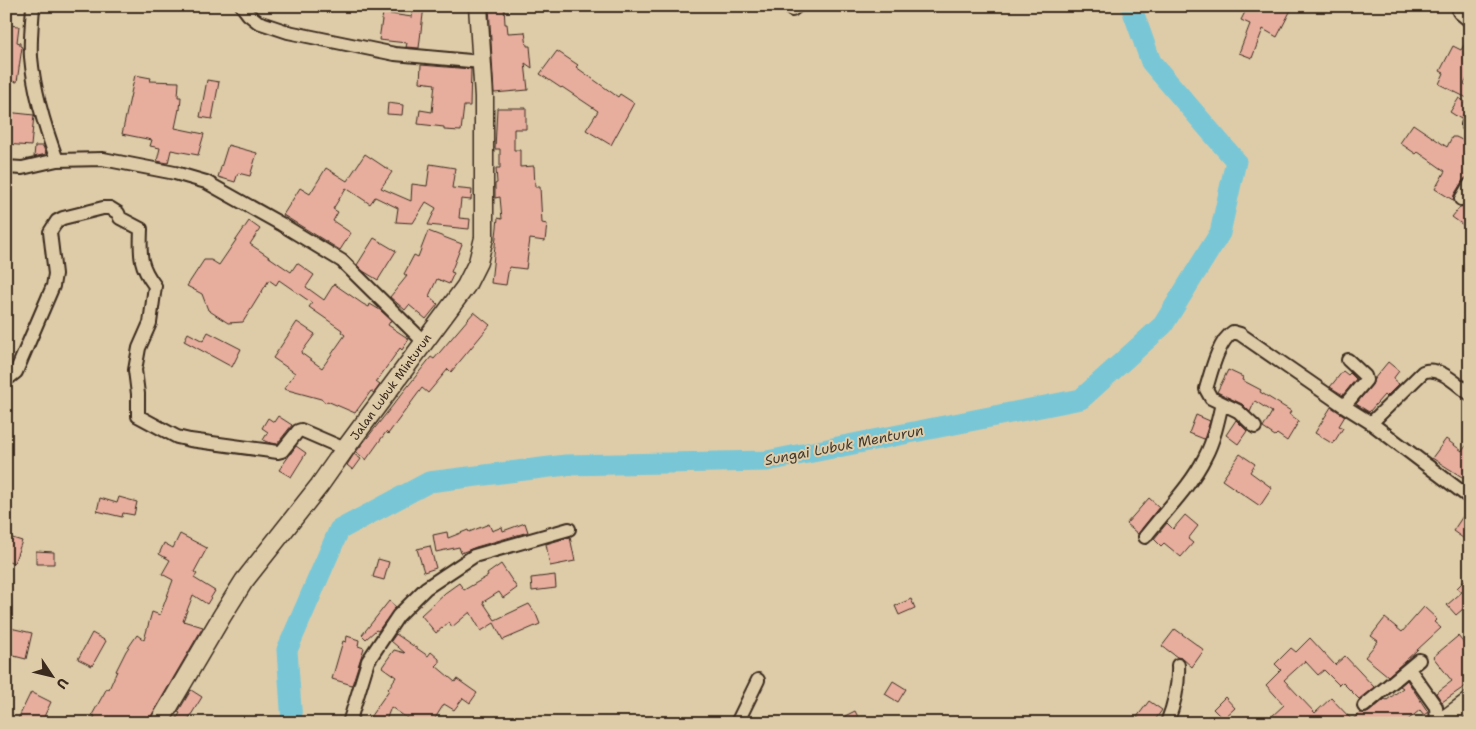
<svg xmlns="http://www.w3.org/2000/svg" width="1476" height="729" viewBox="0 0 1476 729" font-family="'Shantell Sans',sans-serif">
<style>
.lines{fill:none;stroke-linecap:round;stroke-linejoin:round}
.river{stroke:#79c7d6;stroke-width:21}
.building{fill:#e7ae9e;stroke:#3b2a1e}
.street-casing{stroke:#3b2a1e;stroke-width:16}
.secondary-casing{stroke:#3b2a1e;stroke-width:21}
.street{stroke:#decca9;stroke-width:12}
.secondary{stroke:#decca9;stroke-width:18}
.labels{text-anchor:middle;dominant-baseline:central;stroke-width:4;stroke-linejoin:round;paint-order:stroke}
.street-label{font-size:12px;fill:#3b2a1e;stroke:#decca9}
.water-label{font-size:14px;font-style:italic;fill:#413a30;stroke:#decca9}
</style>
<rect width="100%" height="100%" fill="#decca9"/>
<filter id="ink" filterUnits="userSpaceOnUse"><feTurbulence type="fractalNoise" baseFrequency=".02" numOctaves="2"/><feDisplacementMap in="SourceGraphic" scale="10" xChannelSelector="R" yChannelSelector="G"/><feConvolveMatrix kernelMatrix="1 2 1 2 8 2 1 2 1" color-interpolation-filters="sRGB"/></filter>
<g filter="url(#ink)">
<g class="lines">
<path class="river" d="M 292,723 L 287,650 L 339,530 L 429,482 L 566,465 L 767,461 L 1081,399 L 1163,325 L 1220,233 L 1236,161 L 1151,62 L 1131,6"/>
</g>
<path class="building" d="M 414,6 L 424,6 L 419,48 L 406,47 L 407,43 L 379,40 L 383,13 L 412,17 Z
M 489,6 L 504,6 L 505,24 L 507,24 L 508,33 L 525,32 L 527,46 L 530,46 L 532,68 L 525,63 L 528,90 L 494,93 Z
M 1248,6 L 1293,6 L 1277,37 L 1263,29 L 1252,58 L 1239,53 L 1250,24 L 1241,20 Z
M 6,25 L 19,26 L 17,42 L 20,43 L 20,46 L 22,47 L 17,82 L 6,80 Z
M 1470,36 L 1470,74 L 1464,84 L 1470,87 L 1470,92 L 1467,98 L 1439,84 L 1444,73 L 1440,71 L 1453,46 L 1461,50 Z
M 557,51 L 578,65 L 576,67 L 618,97 L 620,94 L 634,103 L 611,145 L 586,130 L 598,111 L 562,87 L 561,88 L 540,74 Z
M 421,65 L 471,69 L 470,106 L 464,106 L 461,131 L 444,130 L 444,127 L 418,124 L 420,110 L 432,112 L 435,84 L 420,82 Z
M 135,75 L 151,78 L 150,81 L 179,82 L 178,97 L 181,97 L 180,110 L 179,109 L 175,128 L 204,134 L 198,155 L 171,150 L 168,163 L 157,161 L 160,148 L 150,146 L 152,140 L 122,134 Z
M 207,80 L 219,82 L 212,119 L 200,117 Z
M 1459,98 L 1470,105 L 1470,111 L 1464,113 L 1461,119 L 1450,112 Z
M 388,103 L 403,105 L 402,115 L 387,114 Z
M 497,108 L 526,108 L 526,129 L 514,129 L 514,150 L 520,150 L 520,167 L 534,166 L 535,187 L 540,187 L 542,223 L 547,224 L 545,241 L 530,239 L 526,269 L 509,267 L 506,285 L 491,283 L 498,218 L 502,219 L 500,197 L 495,198 L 495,184 L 497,183 L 496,168 L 500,168 L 500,149 L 495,149 Z
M 6,112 L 34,115 L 31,146 L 6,144 Z
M 1413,124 L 1447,147 L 1452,137 L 1456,137 L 1470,144 L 1470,176 L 1463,180 L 1454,195 L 1453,200 L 1435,189 L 1445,171 L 1418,152 L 1416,154 L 1400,143 Z
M 228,145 L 257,153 L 250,176 L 238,173 L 235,182 L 218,177 Z
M 35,146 L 43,146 L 46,154 L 34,157 Z
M 365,154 L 392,172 L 381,188 L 411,201 L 412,184 L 427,186 L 430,164 L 455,168 L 452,188 L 472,190 L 471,200 L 461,199 L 459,218 L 470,219 L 469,229 L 428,225 L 436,208 L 426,202 L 413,223 L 396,222 L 398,208 L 375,197 L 370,204 L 346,188 L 333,209 L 338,212 L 333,221 L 351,233 L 340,250 L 283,215 L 300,188 L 310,194 L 326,168 L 347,181 Z
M 1470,200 L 1470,230 L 1452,217 L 1460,207 L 1465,206 Z
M 249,221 L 260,229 L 250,244 L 291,272 L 297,263 L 314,275 L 306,287 L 324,300 L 334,284 L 363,304 L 369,307 L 370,304 L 380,310 L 391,320 L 388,325 L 409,339 L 402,350 L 400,348 L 376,382 L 380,385 L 374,393 L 371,391 L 355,413 L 327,401 L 326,403 L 321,399 L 284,389 L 295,373 L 273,358 L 297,322 L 315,334 L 301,353 L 322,368 L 345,335 L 341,332 L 342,330 L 309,307 L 312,303 L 279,280 L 276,285 L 269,280 L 243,322 L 228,323 L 208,310 L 202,294 L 187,286 L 204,260 L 211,260 L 219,265 Z
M 428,231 L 462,244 L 451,272 L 454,273 L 449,284 L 437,279 L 429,296 L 438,304 L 426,319 L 409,305 L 405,310 L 390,297 L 407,276 L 404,274 L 414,255 L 418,257 Z
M 374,238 L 396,251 L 378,280 L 363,271 L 357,265 Z
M 474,312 L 490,325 L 451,372 L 448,369 L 428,393 L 422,388 L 388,434 L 386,432 L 366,460 L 356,452 L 431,357 L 434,359 Z
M 208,332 L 241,349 L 232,367 L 184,341 L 188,333 L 203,341 Z
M 1388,362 L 1399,371 L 1393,379 L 1399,384 L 1386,397 L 1384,395 L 1369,412 L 1356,404 L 1372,385 L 1374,379 Z
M 1228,370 L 1243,377 L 1242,380 L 1261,390 L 1260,392 L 1291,411 L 1289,414 L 1299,421 L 1287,441 L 1277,434 L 1275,436 L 1263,428 L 1272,412 L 1255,401 L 1250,412 L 1242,404 L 1217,392 Z
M 1343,371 L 1348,375 L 1350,373 L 1356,379 L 1343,395 L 1330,387 Z
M 1331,407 L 1345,416 L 1339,426 L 1343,428 L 1333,444 L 1315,433 Z
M 1196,415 L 1210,421 L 1204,439 L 1189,433 Z
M 278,416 L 292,425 L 277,444 L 267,442 L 263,440 L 268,432 L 262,428 L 268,418 L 274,422 Z
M 1236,420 L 1247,431 L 1238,444 L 1226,435 Z
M 1446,439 L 1462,451 L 1470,441 L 1470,482 L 1432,458 Z
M 296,446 L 306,453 L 291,477 L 279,470 Z
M 354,454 L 361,459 L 353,470 L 347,465 Z
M 1240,454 L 1255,464 L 1250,472 L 1272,488 L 1260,506 L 1222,480 Z
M 119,497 L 137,502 L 134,515 L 123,513 L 122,517 L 97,511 L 100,498 L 117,503 Z
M 1149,498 L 1159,507 L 1138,534 L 1126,524 Z
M 1185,515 L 1198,526 L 1188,539 L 1193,543 L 1181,557 L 1164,543 L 1161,546 L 1154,539 L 1167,523 L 1173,529 Z
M 1463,516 L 1470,521 L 1470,543 L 1453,531 Z
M 525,523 L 528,532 L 476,547 L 461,553 L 459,547 L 436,552 L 433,535 L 447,532 L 448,538 L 468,530 L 469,532 L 489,524 L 492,531 L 502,527 L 503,531 Z
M 180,534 L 207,548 L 194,572 L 197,574 L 194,578 L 215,591 L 207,604 L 193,595 L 183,621 L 203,627 L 150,718 L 148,723 L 91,723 L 95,716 L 92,715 L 107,688 L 109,689 L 117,671 L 116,671 L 126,651 L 137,635 L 144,640 L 152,612 L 160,615 L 173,580 L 162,574 L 170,560 L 159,554 L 164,543 L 173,548 Z
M 6,536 L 22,541 L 14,563 L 6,560 Z
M 570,537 L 575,561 L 550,566 L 546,544 Z
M 430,546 L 436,568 L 424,572 L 417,549 Z
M 36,551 L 54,552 L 54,564 L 36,564 Z
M 378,559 L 389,562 L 384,580 L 373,577 Z
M 501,564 L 517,588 L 503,598 L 499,592 L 483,602 L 495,620 L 529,604 L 536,614 L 540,624 L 503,640 L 494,623 L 481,631 L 470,612 L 452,627 L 449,622 L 436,633 L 421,615 L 445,593 L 459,583 L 464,590 L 488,576 L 487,574 Z
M 555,575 L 556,588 L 532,591 L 531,578 Z
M 1470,575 L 1470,603 L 1456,615 L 1447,605 L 1462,592 L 1457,588 Z
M 911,599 L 915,608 L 899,615 L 895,606 Z
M 389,601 L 396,607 L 378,631 L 376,630 L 366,639 L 362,635 Z
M 1424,607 L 1437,619 L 1434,622 L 1441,628 L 1405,661 L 1388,676 L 1365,657 L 1378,641 L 1371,636 L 1385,618 L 1402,632 Z
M 6,627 L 32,633 L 26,659 L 6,654 Z
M 1175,629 L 1204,650 L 1192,667 L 1182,658 L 1177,657 L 1162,646 Z
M 92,633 L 106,641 L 92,666 L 78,659 Z
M 396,634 L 428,656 L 431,652 L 439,659 L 439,663 L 436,666 L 455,682 L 457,679 L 477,693 L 470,703 L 463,698 L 454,710 L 444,704 L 432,723 L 414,723 L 391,707 L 385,723 L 374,723 L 368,720 L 389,690 L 388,689 L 396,677 L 382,667 L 394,650 L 405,653 L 391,641 Z
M 347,636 L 359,640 L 358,646 L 364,648 L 352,685 L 332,679 L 343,641 L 346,642 Z
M 1458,636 L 1470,651 L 1470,683 L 1442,702 L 1436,693 L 1452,681 L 1433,657 Z
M 1310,638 L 1335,665 L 1345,656 L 1374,687 L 1359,699 L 1342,682 L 1339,685 L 1324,670 L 1318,675 L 1305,661 L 1284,680 L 1315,713 L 1331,698 L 1352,720 L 1360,713 L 1369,712 L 1385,699 L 1387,700 L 1403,688 L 1400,686 L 1407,680 L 1428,712 L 1424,715 L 1420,710 L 1404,723 L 1277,723 L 1271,717 L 1284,705 L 1266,685 L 1281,670 L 1275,664 L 1291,648 L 1296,652 Z
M 893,681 L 906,689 L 898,702 L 885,694 Z
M 191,690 L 202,697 L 186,723 L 174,723 L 180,713 L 178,712 Z
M 31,692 L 51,702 L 41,723 L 16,723 Z
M 1225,697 L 1235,708 L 1223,719 L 1213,709 Z
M 1149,701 L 1162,710 L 1153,723 L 1145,723 L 1137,717 Z
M 855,711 L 861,723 L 849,723 L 845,716 Z"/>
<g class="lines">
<g class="street-casing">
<path id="street" d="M 33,6 C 32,23 30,41 31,57 C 34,92 45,128 57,160
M 242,6 L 248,14 L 258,22 L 288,32 L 395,54 L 481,62
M 1461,6 L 1459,12 L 1470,21
M 792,10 L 797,6
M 1470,119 L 1468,125 L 1470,127
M 6,167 L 22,168 L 57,160 L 103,159 L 175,173 L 206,182 L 281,224 L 342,261 L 424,342
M 1461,199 L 1470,184
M 6,380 L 16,372 L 53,286 L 55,274 L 50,232 L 57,221 L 63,218 L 103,208 L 110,208 L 118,213 L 120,218 L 141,229 C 140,255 139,265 155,286 L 150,323 L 139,348 L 135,370 L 138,394 L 138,416 L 177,437 L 190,440 L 278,452 L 282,451 L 298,431 L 301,430 L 345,449
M 1470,394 C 1457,385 1439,365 1423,372 L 1371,423 L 1470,498
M 1344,406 L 1366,380 L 1365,376 L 1348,360
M 1255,427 L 1238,411 L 1211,398 L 1206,389 C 1211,373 1218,341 1233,332 L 1240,334 L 1344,406 L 1371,423
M 1145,537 C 1164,512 1191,486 1205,457 C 1214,440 1218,421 1222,403
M 1409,669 L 1436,707 L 1437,723
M 1364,706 L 1419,660
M 349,723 L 368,661 L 398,616 L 426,588 L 474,556 L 569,529
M 737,723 L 758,680
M 1167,723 C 1174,705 1179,684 1178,665"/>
</g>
<g class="secondary-casing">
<path id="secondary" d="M 159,723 L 222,616 L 244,581 L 319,486 L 345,449 L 466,286 L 478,262 L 484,238 L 484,97 L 478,6
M 1440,723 L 1470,701"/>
</g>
<use href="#street" class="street"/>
<use href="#secondary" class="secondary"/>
</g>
</g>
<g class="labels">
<g class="street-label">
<text transform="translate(391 387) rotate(-54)">Jalan Lubuk Minturun</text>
</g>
<g class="water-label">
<text transform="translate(844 445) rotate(-11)">Sungai Lubuk Menturun</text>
</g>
</g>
<rect width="1476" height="729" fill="none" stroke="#decca9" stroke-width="25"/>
<rect x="12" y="12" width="1451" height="704" fill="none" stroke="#3b2a1e" stroke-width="2" filter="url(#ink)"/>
<g transform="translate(52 676) rotate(125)" stroke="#decca9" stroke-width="4" paint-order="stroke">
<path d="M0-4L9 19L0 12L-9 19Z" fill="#3b2a1e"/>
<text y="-8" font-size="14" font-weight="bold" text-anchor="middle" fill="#3b2a1e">U</text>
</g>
</svg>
